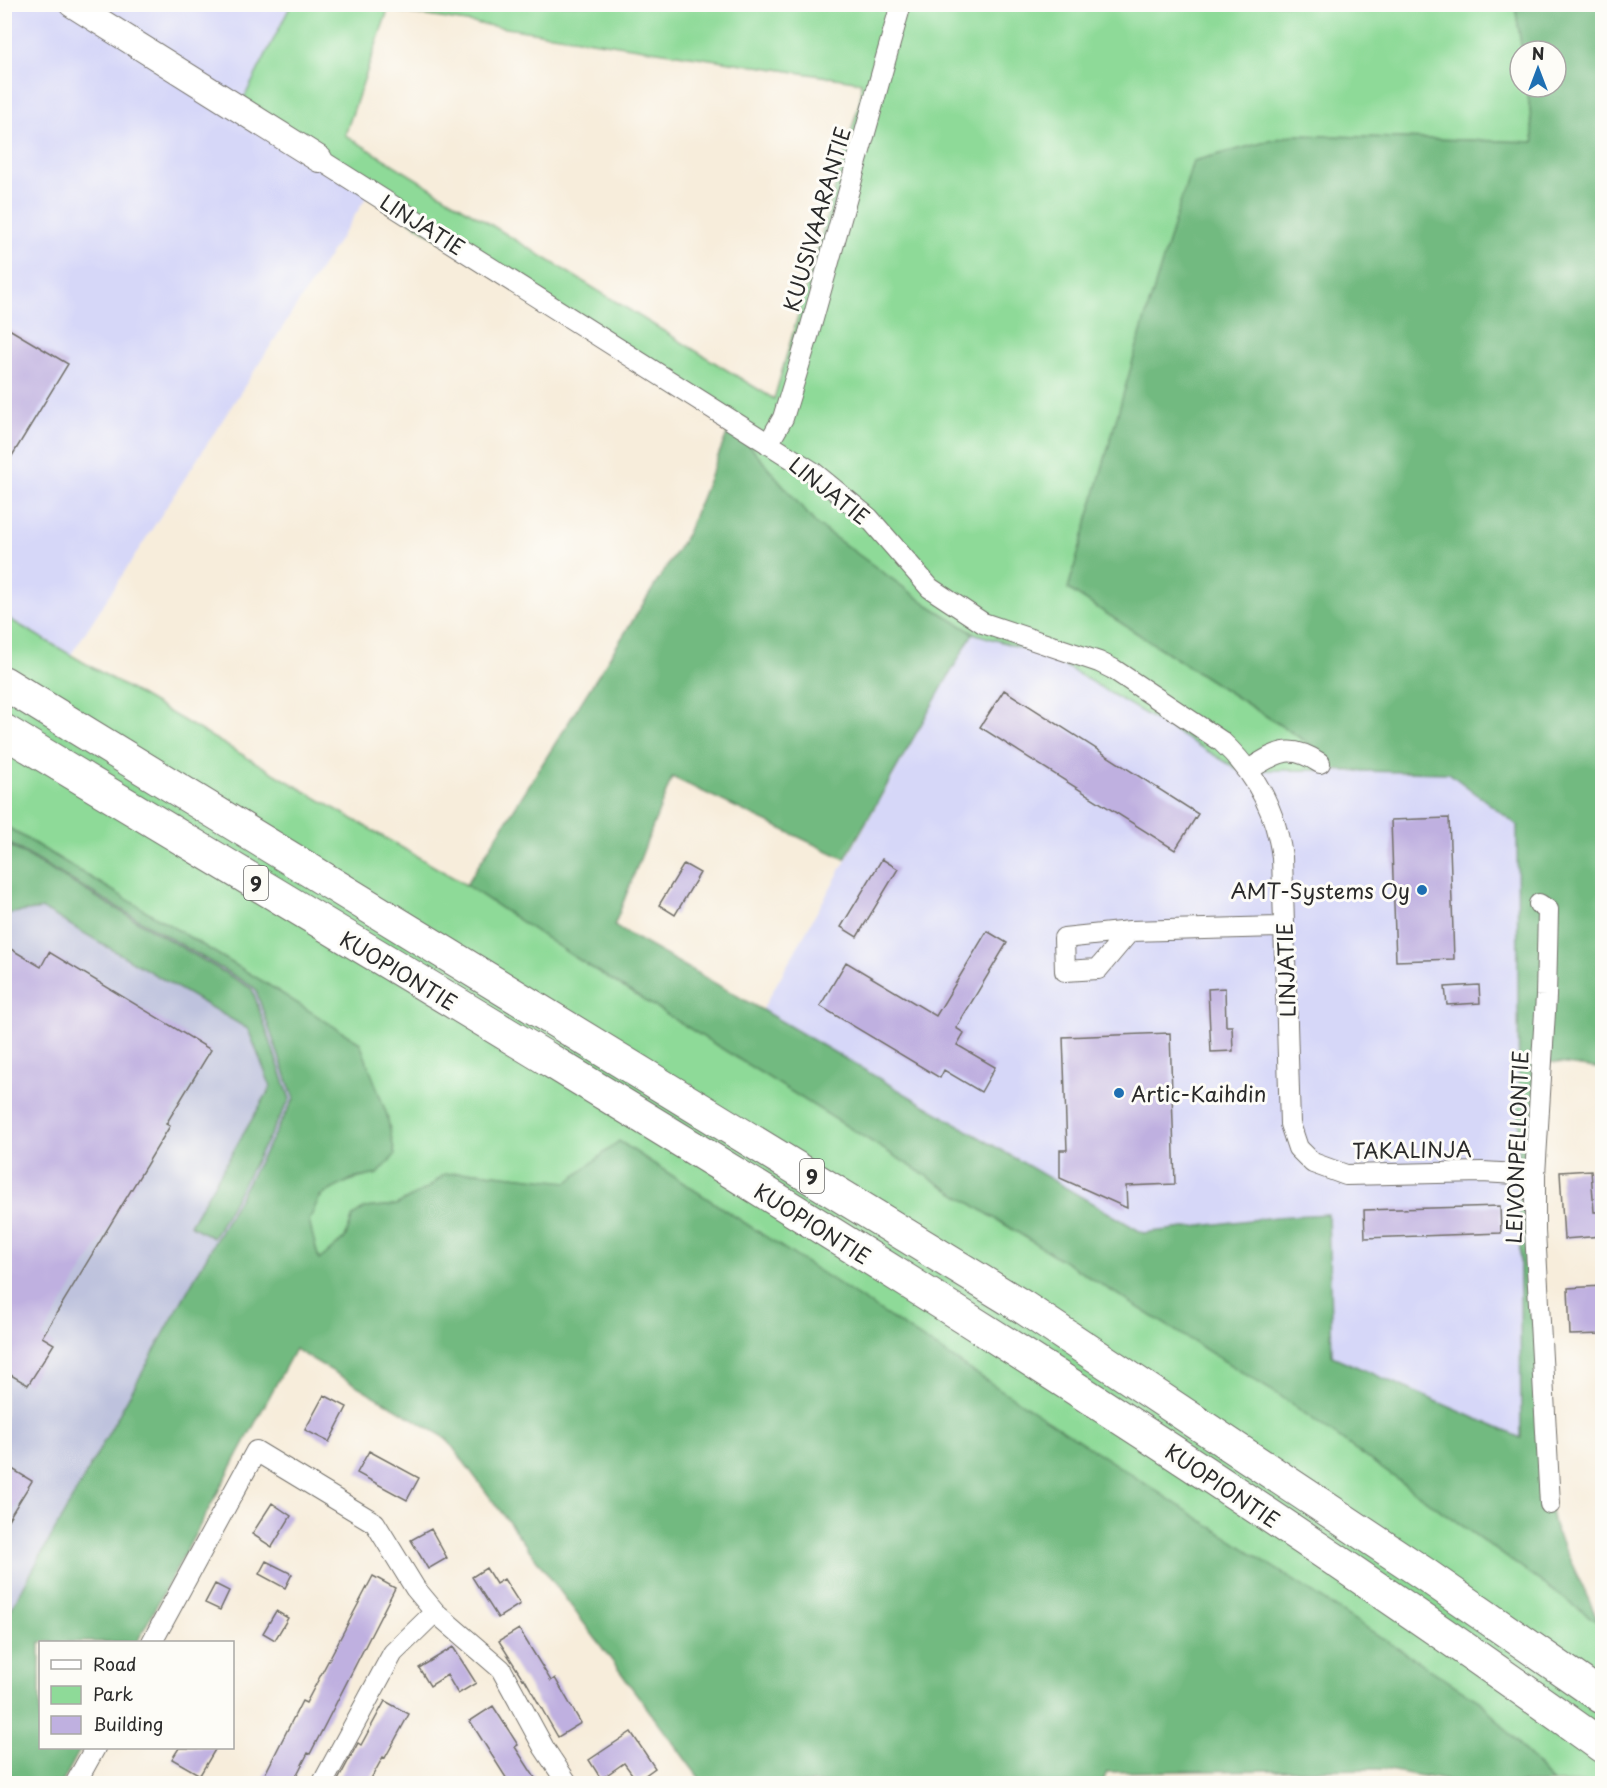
<svg xmlns="http://www.w3.org/2000/svg" width="1607" height="1788" viewBox="0 0 1607 1788" font-family="'Playpen Sans',sans-serif">
<style>
.built{fill:#d6d7f8}
.industrial{fill:#bec2dd}
.green{fill:#8eda98;stroke:#5c8262;stroke-width:1.5;fill-rule:evenodd}
.forest{fill:#72ba80;stroke:#4e7256;stroke-width:1.5}
.building{fill:#bfb0e0}
.lines{fill:none;stroke-linecap:round;stroke-linejoin:round}
.minor-casing{stroke:#726f69;stroke-width:22}
.tertiary-casing{stroke:#726f69;stroke-width:28}
.motorway-casing{stroke:#726f69;stroke-width:35}
.minor{stroke:#fff;stroke-width:20}
.tertiary{stroke:#fff;stroke-width:26}
.motorway{stroke:#fff;stroke-width:33}
.poi-dot{fill:#1f6fb2;stroke:#fdfcf7;stroke-width:2}
.labels{text-anchor:middle;dominant-baseline:central;stroke-width:6;stroke-linejoin:round;paint-order:stroke}
.shield{fill:#fdfcf7;stroke:#6a6a68;stroke-width:1.5}
.shield-label{font-size:20px;font-weight:bold;fill:#2b2b2b}
.street-label{font-size:21px;fill:#2b2b2b;stroke:#fdfcf7}
.poi-label{font-size:21px;fill:#2b2b2b;stroke:#fdfcf7;text-anchor:end}
</style>
<rect width="100%" height="100%" fill="#fdfcf7"/>
<filter id="ink" filterUnits="userSpaceOnUse"><feTurbulence type="fractalNoise" baseFrequency=".0167" numOctaves="2"/><feDisplacementMap in="SourceGraphic" scale="12" xChannelSelector="R" yChannelSelector="G"/><feConvolveMatrix kernelMatrix="1 2 1 2 8 2 1 2 1" color-interpolation-filters="sRGB"/></filter>
<filter id="wash" filterUnits="userSpaceOnUse"><feTurbulence type="fractalNoise" baseFrequency=".008" numOctaves="4" result="noise"/><feDisplacementMap in="SourceGraphic" scale="24" xChannelSelector="R" yChannelSelector="G"/><feGaussianBlur stdDeviation="1.35" result="paint"/><feColorMatrix in="noise" values="0 0 0 0 0 0 0 0 0 0 0 0 0 0 0 0 0 1.4 0 .05"/><feComposite in="paint" operator="in"/></filter>
<g filter="url(#wash)">
<rect width="100%" height="100%" fill="#f7eddb"/>
<path class="built" d="M 4,5 L 291,5 L 238,112 L 368,195 L 70,656 L 5,616 Z
M 973,633 L 1050,657 L 1239,770 L 1449,773 L 1517,825 L 1518,1161 L 1521,1439 L 1331,1356 L 1328,1214 L 1275,1217 L 1143,1233 L 762,1010 Z"/>
<path class="industrial" d="M 5,841 L 255,988 L 294,1099 L 5,1620 L 5,914 L 43,909 L 248,1029 L 271,1087 L 190,1225 L 290,1099 L 252,989 L 5,843 Z"/>
<path class="green" d="M 1515,4 L 1522,51 L 1520,51 L 1520,87 L 1527,87 L 1534,142 L 1293,135 L 1193,161 L 1068,589 L 1319,750 L 1318,770 L 1239,770 L 1050,657 L 973,633 L 928,605 L 816,524 L 731,424 L 237,112 L 291,5 ZM 388,10 L 861,82 L 860,101 L 774,399 L 345,135 Z
M 4,616 L 466,885 L 573,956 L 1279,1395 L 1600,1624 L 1602,1626 L 1602,1783 L 1553,1783 L 1482,1703 L 568,1183 L 476,1172 L 445,1174 L 428,1188 L 396,1205 L 365,1208 L 353,1216 L 345,1238 L 319,1261 C 317,1251 308,1229 309,1220 C 315,1188 350,1179 378,1174 L 360,1043 L 5,828 Z"/>
<path class="forest" d="M 1515,5 L 1602,5 L 1602,1069 L 1543,1061 L 1535,1175 L 1550,1504 L 1554,1526 L 1600,1624 L 1279,1395 L 573,956 L 466,885 L 686,536 L 731,424 L 816,524 L 928,605 L 973,633 L 845,859 L 672,777 L 614,926 L 762,1010 L 1143,1233 L 1275,1217 L 1328,1214 L 1332,1356 L 1521,1438 L 1517,825 L 1449,773 L 1318,770 L 1319,750 L 1068,589 L 1143,325 L 1193,161 L 1293,135 L 1534,142 L 1527,87 L 1556,87 L 1556,51 L 1522,51 Z
M 4,825 L 267,984 L 360,1043 L 387,1115 L 395,1155 L 378,1174 L 352,1179 L 320,1196 L 309,1221 L 319,1260 L 345,1238 L 353,1216 L 365,1208 L 396,1205 L 428,1188 L 445,1174 L 476,1172 L 568,1182 L 619,1141 L 1482,1703 L 1553,1783 L 1461,1783 L 1382,1769 L 1107,1772 L 1102,1784 L 703,1783 L 446,1438 L 295,1349 L 137,1642 L 40,1642 L 40,1748 L 81,1748 L 62,1783 L 5,1783 L 5,1620 L 294,1099 L 255,988 L 5,841 Z
M 5,843 L 252,989 L 290,1099 L 213,1238 L 190,1225 L 271,1087 L 248,1029 L 43,909 L 5,914 Z"/>
<g id="blocks">
<path class="building" d="M 4,326 L 68,364 L 4,469 Z
M 1004,690 L 1198,814 L 1175,850 L 980,727 Z
M 1449,818 L 1454,959 L 1396,961 L 1391,820 Z
M 882,859 L 898,869 L 857,937 L 841,927 Z
M 684,864 L 700,873 L 675,915 L 659,905 Z
M 987,931 L 1007,943 L 956,1028 L 964,1033 L 957,1045 L 995,1067 L 981,1092 L 944,1070 L 940,1078 L 820,1006 L 846,962 L 936,1016 Z
M 4,945 L 41,967 L 49,952 L 211,1050 L 166,1124 L 170,1126 L 42,1337 L 54,1344 L 28,1385 L 4,1371 Z
M 1479,985 L 1480,1003 L 1447,1005 L 1445,987 Z
M 1225,988 L 1226,1026 L 1232,1026 L 1233,1051 L 1211,1052 L 1208,989 Z
M 1170,1033 L 1175,1184 L 1126,1186 L 1127,1208 L 1060,1178 L 1060,1150 L 1067,1150 L 1063,1037 Z
M 1591,1170 L 1594,1212 L 1602,1212 L 1602,1236 L 1564,1239 L 1560,1172 Z
M 1500,1206 L 1501,1233 L 1365,1238 L 1364,1210 Z
M 1602,1286 L 1602,1334 L 1570,1335 L 1568,1288 Z
M 324,1395 L 347,1407 L 329,1442 L 305,1430 Z
M 369,1451 L 419,1478 L 407,1500 L 357,1473 Z
M 4,1464 L 32,1481 L 4,1526 Z
M 272,1503 L 291,1516 L 272,1547 L 252,1534 Z
M 431,1529 L 447,1558 L 428,1569 L 411,1540 Z
M 266,1561 L 292,1574 L 285,1588 L 259,1574 Z
M 486,1568 L 496,1584 L 504,1579 L 520,1604 L 498,1618 L 472,1577 Z
M 373,1576 L 395,1588 L 310,1754 L 308,1753 L 292,1784 L 260,1784 L 302,1701 L 306,1703 Z
M 215,1584 L 229,1591 L 220,1610 L 205,1603 Z
M 276,1611 L 288,1618 L 275,1640 L 263,1633 Z
M 519,1629 L 551,1681 L 555,1678 L 581,1723 L 558,1737 L 524,1678 L 523,1679 L 499,1641 Z
M 453,1647 L 476,1683 L 458,1694 L 447,1675 L 430,1686 L 419,1668 Z
M 385,1701 L 409,1714 L 385,1758 L 383,1757 L 368,1784 L 336,1784 L 358,1743 L 361,1745 Z
M 493,1706 L 518,1745 L 515,1747 L 539,1784 L 510,1784 L 470,1721 Z
M 631,1732 L 655,1768 L 637,1781 L 624,1763 L 601,1779 L 589,1760 Z
M 179,1748 L 216,1748 L 200,1775 L 172,1759 Z"/>
</g>
</g>
<g filter="url(#ink)">
<use href="#blocks" fill-opacity="0" stroke="#726f69" stroke-width="1.5"/>
<g class="lines">
<g class="minor-casing">
<path id="minor" d="M 319,159 L 813,472 L 869,518 L 930,588 L 983,623 L 1099,662 L 1113,669 L 1221,741 C 1256,773 1276,811 1282,857 L 1290,1124 L 1298,1148 L 1313,1163 L 1346,1175 L 1482,1172 L 1535,1175
M 768,444 L 783,418 L 809,333 L 901,4
M 1248,770 C 1277,753 1288,742 1320,763
M 1539,904 L 1548,910 L 1546,996 L 1535,1175 L 1535,1231 L 1550,1504
M 1130,931 L 1098,969 L 1065,971 L 1064,938 L 1130,931 L 1283,927
M 152,1642 L 256,1451 L 375,1523 L 415,1588 L 435,1612 L 501,1669 L 544,1748 L 568,1784
M 75,1784 L 95,1748
M 322,1784 L 393,1653 L 435,1612"/>
</g>
<g class="tertiary-casing">
<path id="tertiary" d="M 72,4 L 319,159"/>
</g>
<g class="motorway-casing">
<path id="motorway" d="M 4,683 L 1023,1307 L 1423,1573 L 1602,1697
M 4,731 C 544,1057 1090,1377 1602,1746"/>
</g>
<use href="#minor" class="minor"/>
<use href="#tertiary" class="tertiary"/>
<use href="#motorway" class="motorway"/>
</g>
</g>
<g class="poi-dot">
<circle cx="1422" cy="890" r="6"/>
<circle cx="1119" cy="1093" r="6"/>
</g>
<g class="labels">
<g class="shield">
<rect x="244" y="866" width="24" height="34" rx="4.5"/>
<rect x="800" y="1159" width="24" height="34" rx="4.5"/>
</g>
<g class="shield-label">
<text x="256" y="883">9</text>
<text x="812" y="1176">9</text>
</g>
<g class="street-label">
<text transform="translate(816 219) rotate(-74)">KUUSIVAARANTIE</text>
<text transform="translate(423 224) rotate(32)">LINJATIE</text>
<text transform="translate(830 490) rotate(38)">LINJATIE</text>
<text transform="translate(399 970) rotate(31)">KUOPIONTIE</text>
<text transform="translate(1285 970) rotate(-92)">LINJATIE</text>
<text transform="translate(1516 1147) rotate(-88)">LEIVONPELLONTIE</text>
<text transform="translate(1412 1149) rotate(-1)">TAKALINJA</text>
<text transform="translate(813 1223) rotate(32)">KUOPIONTIE</text>
<text transform="translate(1223 1485) rotate(34)">KUOPIONTIE</text>
</g>
<g class="poi-label">
<text x="1410" y="890">AMT-Systems Oy</text>
<text x="1131" y="1093" text-anchor="start">Artic-Kaihdin</text>
</g>
</g>
<rect width="1607" height="1788" fill="none" stroke="#fdfcf7" stroke-width="24"/>
<rect x="39" y="1641" width="195" height="108" fill="#fdfcf7" stroke="#a9a8a5" stroke-width="1.5"/>
<rect x="51" y="1660" width="30" height="9" fill="#ffffff" stroke="#a9a8a5" stroke-width="1.5"/>
<text x="93" y="1671" font-size="18" fill="#2b2b2b">Road</text>
<rect x="51" y="1686" width="30" height="18" fill="#8eda98" stroke="#a9a8a5" stroke-width="1.5"/>
<text x="93" y="1701" font-size="18" fill="#2b2b2b">Park</text>
<rect x="51" y="1716" width="30" height="18" fill="#bfb0e0" stroke="#a9a8a5" stroke-width="1.5"/>
<text x="93" y="1731" font-size="18" fill="#2b2b2b">Building</text>
<g transform="translate(1538 69)"><circle r="28" fill="#fdfcf7" stroke="#a9a8a5" stroke-width="1.5"/>
<path d="M0-4.5L10 22L0 15L-10 22Z" fill="#1f6fb2"/>
<text y="-9" font-size="16" font-weight="bold" text-anchor="middle" fill="#2b2b2b">N</text>
</g>
</svg>
